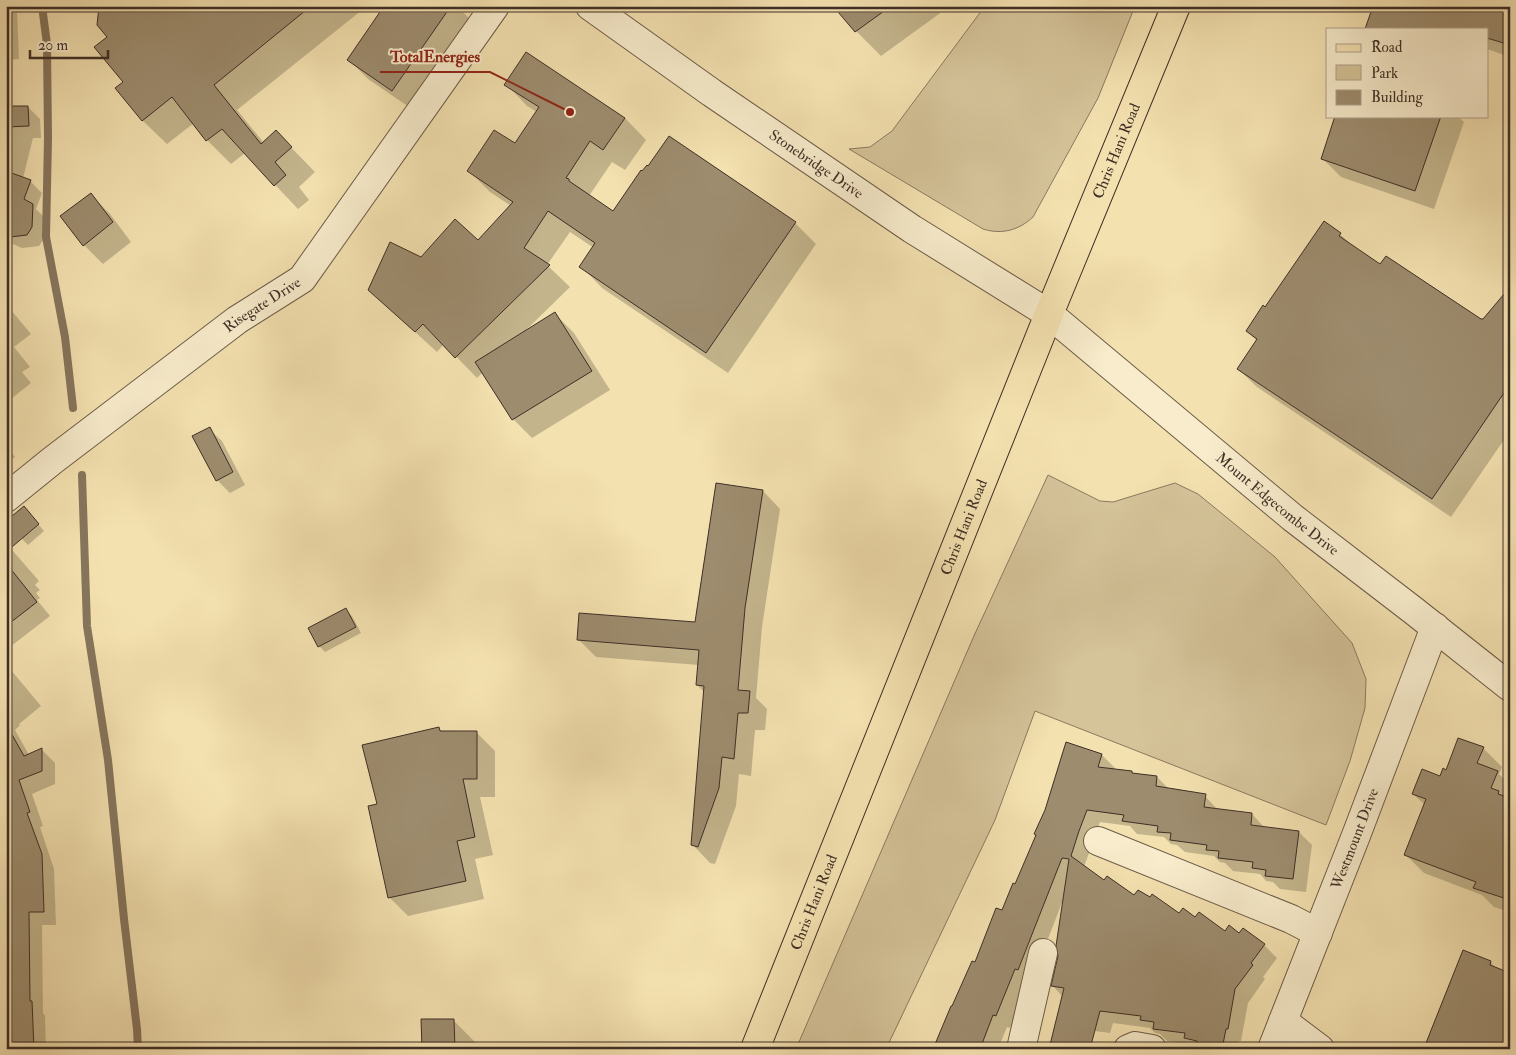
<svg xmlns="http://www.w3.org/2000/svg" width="1516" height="1055" viewBox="0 0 1516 1055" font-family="'IM FELL Double Pica',serif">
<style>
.green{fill:#d5c399;stroke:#8a7960}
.shadow{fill:#0003}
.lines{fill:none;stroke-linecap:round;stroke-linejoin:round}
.stream{stroke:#86755d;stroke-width:8}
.building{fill:#9d8c6e;stroke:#3e2f26}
.minor-casing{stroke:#6c5c48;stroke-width:30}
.major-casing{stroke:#3e2f26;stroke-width:30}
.minor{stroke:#f8eccc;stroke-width:28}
.major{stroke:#f4e1b0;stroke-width:28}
.labels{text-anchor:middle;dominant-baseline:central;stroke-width:4;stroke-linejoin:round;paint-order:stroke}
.street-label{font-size:15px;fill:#3e2f26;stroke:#f8eccc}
.leader{fill:none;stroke:#8f2418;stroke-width:2}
.callout-dot{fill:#8f2418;stroke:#f8eccc;stroke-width:2}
.callout-label{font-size:16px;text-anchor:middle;font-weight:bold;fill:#8f2418;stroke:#f8eccc;stroke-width:4;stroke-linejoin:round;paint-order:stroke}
</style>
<rect width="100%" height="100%" fill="#f4e1b0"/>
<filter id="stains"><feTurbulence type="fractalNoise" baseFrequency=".004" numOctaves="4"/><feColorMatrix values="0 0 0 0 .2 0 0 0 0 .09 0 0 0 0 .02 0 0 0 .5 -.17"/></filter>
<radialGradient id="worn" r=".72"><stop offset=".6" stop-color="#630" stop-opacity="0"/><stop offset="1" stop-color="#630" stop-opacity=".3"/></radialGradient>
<path class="green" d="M 985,6 L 1135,6 L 1098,98 L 1033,217 C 1019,230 1002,235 983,229 L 849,149 L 870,147 L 892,131 Z
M 1048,475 L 1100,501 L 1113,502 L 1175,483 L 1198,494 L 1275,557 L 1352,643 L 1366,679 L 1365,708 L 1350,761 L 1326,825 L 1035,711 L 995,820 L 886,1049 L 796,1049 L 973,638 Z"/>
<path class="shadow" d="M 6,6 L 19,6 L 19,10 L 17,10 L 19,59 L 8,60 L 10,107 L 28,107 L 40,119 L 41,138 L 33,138 L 23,178 L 30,181 L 42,193 L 36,209 L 44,217 L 43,240 L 39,246 L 22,248 L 6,241 Z
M 100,6 L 367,6 L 237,110 L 264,143 L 276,132 L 315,172 L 299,187 L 309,200 L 298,209 L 245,153 L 231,164 L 207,140 L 194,123 L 167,144 L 143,121 L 117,88 L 125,82 L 108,37 Z
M 386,6 L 457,6 L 472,21 L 412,109 L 368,79 L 349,60 Z
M 835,6 L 950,6 L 881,56 L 856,31 Z
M 1510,6 L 1510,57 L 1487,49 L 1487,29 Z
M 506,84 L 625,118 L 646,140 L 625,170 L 612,162 L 589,196 L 613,212 L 795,223 L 816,244 L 728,373 L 602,288 L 581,266 L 594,248 L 570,232 L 547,265 L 570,287 L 525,331 L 555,314 L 574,333 L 610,390 L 532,438 L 513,419 L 483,372 L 477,378 L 444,344 L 437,352 L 369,290 L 422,258 L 478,242 L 511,206 L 490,192 L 468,170 L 515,145 L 537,112 L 527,106 Z
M 1337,116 L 1458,116 L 1464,122 L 1434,209 L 1341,177 L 1322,158 Z
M 91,195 L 110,214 L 131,242 L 103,264 L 84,245 Z
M 1340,234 L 1357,250 L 1381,266 L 1481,320 L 1484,321 L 1510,289 L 1510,431 L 1451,517 L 1257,387 L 1238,369 L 1257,341 L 1247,331 L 1266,309 Z
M 6,304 L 31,334 L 14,347 L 30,367 L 22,372 L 31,383 L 6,403 Z
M 209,429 L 222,441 L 245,485 L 230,493 L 217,480 Z
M 6,446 L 15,457 L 6,464 Z
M 763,491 L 780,509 L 762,627 L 756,698 L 767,709 L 765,730 L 755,730 L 751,776 L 739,774 L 736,806 L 715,864 L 710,863 L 693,845 L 705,693 L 697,685 L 699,665 L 596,657 L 578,639 L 696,624 Z
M 29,513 L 44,531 L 28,545 L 22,539 Z
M 6,543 L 39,581 L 35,585 L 40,590 L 36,593 L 40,598 L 37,600 L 50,616 L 6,650 Z
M 346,610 L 352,616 L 361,633 L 325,652 L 319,646 Z
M 6,664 L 41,706 L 19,724 L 20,725 L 15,730 L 29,755 L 42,750 L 55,763 L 55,784 L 32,794 L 43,826 L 40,827 L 54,869 L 56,925 L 42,925 L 43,1013 L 45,1016 L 46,1049 L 6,1049 Z
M 438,728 L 443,732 L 477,733 L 495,751 L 495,797 L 480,797 L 493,855 L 475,859 L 484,899 L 408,916 L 389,897 L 378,805 Z
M 1483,748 L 1502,767 L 1499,774 L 1510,785 L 1510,912 L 1494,907 L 1482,895 L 1424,873 L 1406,855 L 1425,805 L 1413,794 L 1441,777 L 1447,771 Z
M 1102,755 L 1115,768 L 1114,770 L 1157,777 L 1170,790 L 1205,796 L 1218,810 L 1252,814 L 1265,828 L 1299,832 L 1312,845 L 1306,892 L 1280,889 L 1273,882 L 1266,881 L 1260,874 L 1233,871 L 1225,863 L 1220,862 L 1214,856 L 1185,852 L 1177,845 L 1171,844 L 1164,837 L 1137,834 L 1130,826 L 1100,822 L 1084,867 L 1104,882 L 1134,897 L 1179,915 L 1195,918 L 1225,932 L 1240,935 L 1264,945 L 1277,958 L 1263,977 L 1265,979 L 1248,1003 L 1241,1041 L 1239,1041 L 1237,1049 L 1178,1049 L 1180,1043 L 1167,1041 L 1160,1034 L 1155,1033 L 1150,1028 L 1113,1023 L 1110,1033 L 1072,1028 L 1063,997 L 1053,986 L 1060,957 L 1063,900 L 1031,983 L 1028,982 L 1010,1028 L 1007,1027 L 998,1049 L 934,1049 L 953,1008 L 1016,886 Z
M 1490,962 L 1497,969 L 1510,1049 L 1434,1049 L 1428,1043 Z
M 453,1020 L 478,1045 L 527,1043 L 532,1049 L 408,1049 L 408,1046 L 423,1045 Z"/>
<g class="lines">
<path class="stream" d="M 42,6 L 47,44 L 48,138 L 46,237 L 65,337 L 73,408
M 82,475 L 87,626 L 108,760 L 124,919 L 137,1029 L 138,1049"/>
</g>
<path class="building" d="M 99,6 L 311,6 L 214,85 L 261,144 L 276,130 L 292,147 L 275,162 L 286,175 L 274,186 L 222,129 L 206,141 L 172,97 L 142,121 L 115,88 L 123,82 L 94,47 L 107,37 L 97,25 Z
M 384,6 L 451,6 L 392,91 L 347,60 Z
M 833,6 L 891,6 L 855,32 Z
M 1373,6 L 1510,6 L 1510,45 L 1487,38 L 1487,29 L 1365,29 Z
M 526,52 L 625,118 L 603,150 L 590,141 L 566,178 L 569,179 L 569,181 L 613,211 L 641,170 L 642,171 L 647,165 L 648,166 L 669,136 L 796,222 L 706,353 L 579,267 L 595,243 L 548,211 L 524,248 L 550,265 L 455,358 L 423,324 L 415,332 L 368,290 L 390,242 L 421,257 L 455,219 L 478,240 L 513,202 L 467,171 L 494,130 L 515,143 L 539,107 L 504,85 Z
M 6,106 L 28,106 L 29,126 L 6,127 Z
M 1335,116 L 1441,116 L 1415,191 L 1321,159 Z
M 6,171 L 31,180 L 24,199 L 33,204 L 32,227 L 27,235 L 10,237 L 9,240 L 6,240 Z
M 91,193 L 113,222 L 83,246 L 60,216 Z
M 1324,221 L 1341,233 L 1339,236 L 1380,264 L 1386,256 L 1481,319 L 1483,319 L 1510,287 L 1510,384 L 1432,499 L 1237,369 L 1257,339 L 1246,331 L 1263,305 L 1265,307 Z
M 555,312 L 592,371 L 512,420 L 475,362 Z
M 210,427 L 233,472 L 216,481 L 192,436 Z
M 716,483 L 763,490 L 745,608 L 738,690 L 750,691 L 748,713 L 738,713 L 734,759 L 722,757 L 719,788 L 698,847 L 691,845 L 704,686 L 696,685 L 699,650 L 577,640 L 579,613 L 695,622 Z
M 24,506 L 39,524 L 6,552 L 6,521 Z
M 6,563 L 37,602 L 6,626 Z
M 346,608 L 356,627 L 318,647 L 308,628 Z
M 6,724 L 24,756 L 42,748 L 42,771 L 19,780 L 30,812 L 27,813 L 42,854 L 44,912 L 29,912 L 30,1001 L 32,1001 L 34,1049 L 6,1049 Z
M 439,727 L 440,731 L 477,731 L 477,779 L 463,779 L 475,837 L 457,841 L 466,881 L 388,898 L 368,806 L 377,804 L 362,745 Z
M 1458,738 L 1484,747 L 1477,763 L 1498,771 L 1491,788 L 1499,791 L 1498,794 L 1510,798 L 1510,900 L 1473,888 L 1476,882 L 1404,855 L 1426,799 L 1412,794 L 1422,769 L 1440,776 L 1443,768 L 1446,770 Z
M 1066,742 L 1102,754 L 1098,767 L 1132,771 L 1132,773 L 1157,776 L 1156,786 L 1206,794 L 1204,807 L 1252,813 L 1251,825 L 1299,831 L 1293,879 L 1265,876 L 1266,870 L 1252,868 L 1253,862 L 1218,858 L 1219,851 L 1206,850 L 1207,845 L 1170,840 L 1171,833 L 1157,832 L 1158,826 L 1122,821 L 1124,815 L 1087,810 L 1079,831 L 1071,856 L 1104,880 L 1107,876 L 1134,895 L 1138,890 L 1150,897 L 1152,894 L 1179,913 L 1183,908 L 1195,917 L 1199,912 L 1225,931 L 1229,925 L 1239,933 L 1243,928 L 1265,944 L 1251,963 L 1253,965 L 1235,989 L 1228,1029 L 1226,1029 L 1222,1049 L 1196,1047 L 1197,1041 L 1184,1038 L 1185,1033 L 1153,1029 L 1154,1022 L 1140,1020 L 1141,1016 L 1100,1011 L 1090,1049 L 1049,1049 L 1064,988 L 1051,986 L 1058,956 L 1056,946 L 1069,859 L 1062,858 L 1018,970 L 1015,969 L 996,1016 L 993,1015 L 980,1049 L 933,1049 L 951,1006 L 952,1006 L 972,961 L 975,962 L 996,908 L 1002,910 L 1013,883 L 1015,884 L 1036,835 L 1034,834 L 1045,810 Z
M 1463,950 L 1491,961 L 1490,965 L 1510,973 L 1510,1049 L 1441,1049 L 1426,1043 Z
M 421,1019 L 454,1019 L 455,1049 L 422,1049 Z"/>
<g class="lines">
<g class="minor-casing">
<g id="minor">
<path id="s1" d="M 590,6 L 712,93 L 912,229 L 1049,314 L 1293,518 L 1414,611 L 1510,687"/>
<path id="s2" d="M 6,498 L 53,460 L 237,320 L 302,279 L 495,6"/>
<path d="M 1098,841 L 1291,919 L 1318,933"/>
<path d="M 1283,1021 L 1320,1049"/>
<path d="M 1021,1049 L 1043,953"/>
<path d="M 1128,1049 L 1135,1046 L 1152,1049"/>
<path id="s3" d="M 1272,1049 L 1357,833 L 1435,627"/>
</g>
</g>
<g class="major-casing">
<g id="major">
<path id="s4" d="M 755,1049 L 1049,314 L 1176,6"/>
</g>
</g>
<use href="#minor" class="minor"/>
<use href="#major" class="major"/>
</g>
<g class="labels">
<g class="street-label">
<text stroke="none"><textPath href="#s4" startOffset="968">Chris Hani Road</textPath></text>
<text stroke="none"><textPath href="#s1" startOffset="276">Stonebridge Drive</textPath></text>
<text stroke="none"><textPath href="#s2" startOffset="321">Risegate Drive</textPath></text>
<text stroke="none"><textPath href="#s1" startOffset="850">Mount Edgecombe Drive</textPath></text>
<text stroke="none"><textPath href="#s4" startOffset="562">Chris Hani Road</textPath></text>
<text stroke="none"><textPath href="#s3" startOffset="226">Westmount Drive</textPath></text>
<text stroke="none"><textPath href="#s4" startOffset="158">Chris Hani Road</textPath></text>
</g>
</g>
<path class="leader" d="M570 112L490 72H380"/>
<circle class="callout-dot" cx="570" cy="112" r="5"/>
<g class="callout-label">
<text x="435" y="62">TotalEnergies</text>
</g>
<rect width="1516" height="1055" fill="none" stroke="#f4e1b0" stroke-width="25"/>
<rect x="8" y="8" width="1501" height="1040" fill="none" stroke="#3e2f26" stroke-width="2.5"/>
<rect x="12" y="12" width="1491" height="1030" fill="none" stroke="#3e2f26"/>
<rect x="1326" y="28" width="162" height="90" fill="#f8eccc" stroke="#aea08a"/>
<rect x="1336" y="44" width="25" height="8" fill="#f4e1b0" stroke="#aea08a"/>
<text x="1371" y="52" font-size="15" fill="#3e2f26">Road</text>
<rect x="1336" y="65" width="25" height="15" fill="#d5c399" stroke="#aea08a"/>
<text x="1371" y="78" font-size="15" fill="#3e2f26">Park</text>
<rect x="1336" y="90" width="25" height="15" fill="#9d8c6e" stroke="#aea08a"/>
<text x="1371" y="102" font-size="15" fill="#3e2f26">Building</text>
<path d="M30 50v8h78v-8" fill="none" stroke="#3e2f26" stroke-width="2.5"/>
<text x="38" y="50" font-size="15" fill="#3e2f26" stroke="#f8eccc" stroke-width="4" paint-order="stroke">20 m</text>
<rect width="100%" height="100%" filter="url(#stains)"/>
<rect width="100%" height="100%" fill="url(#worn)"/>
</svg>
